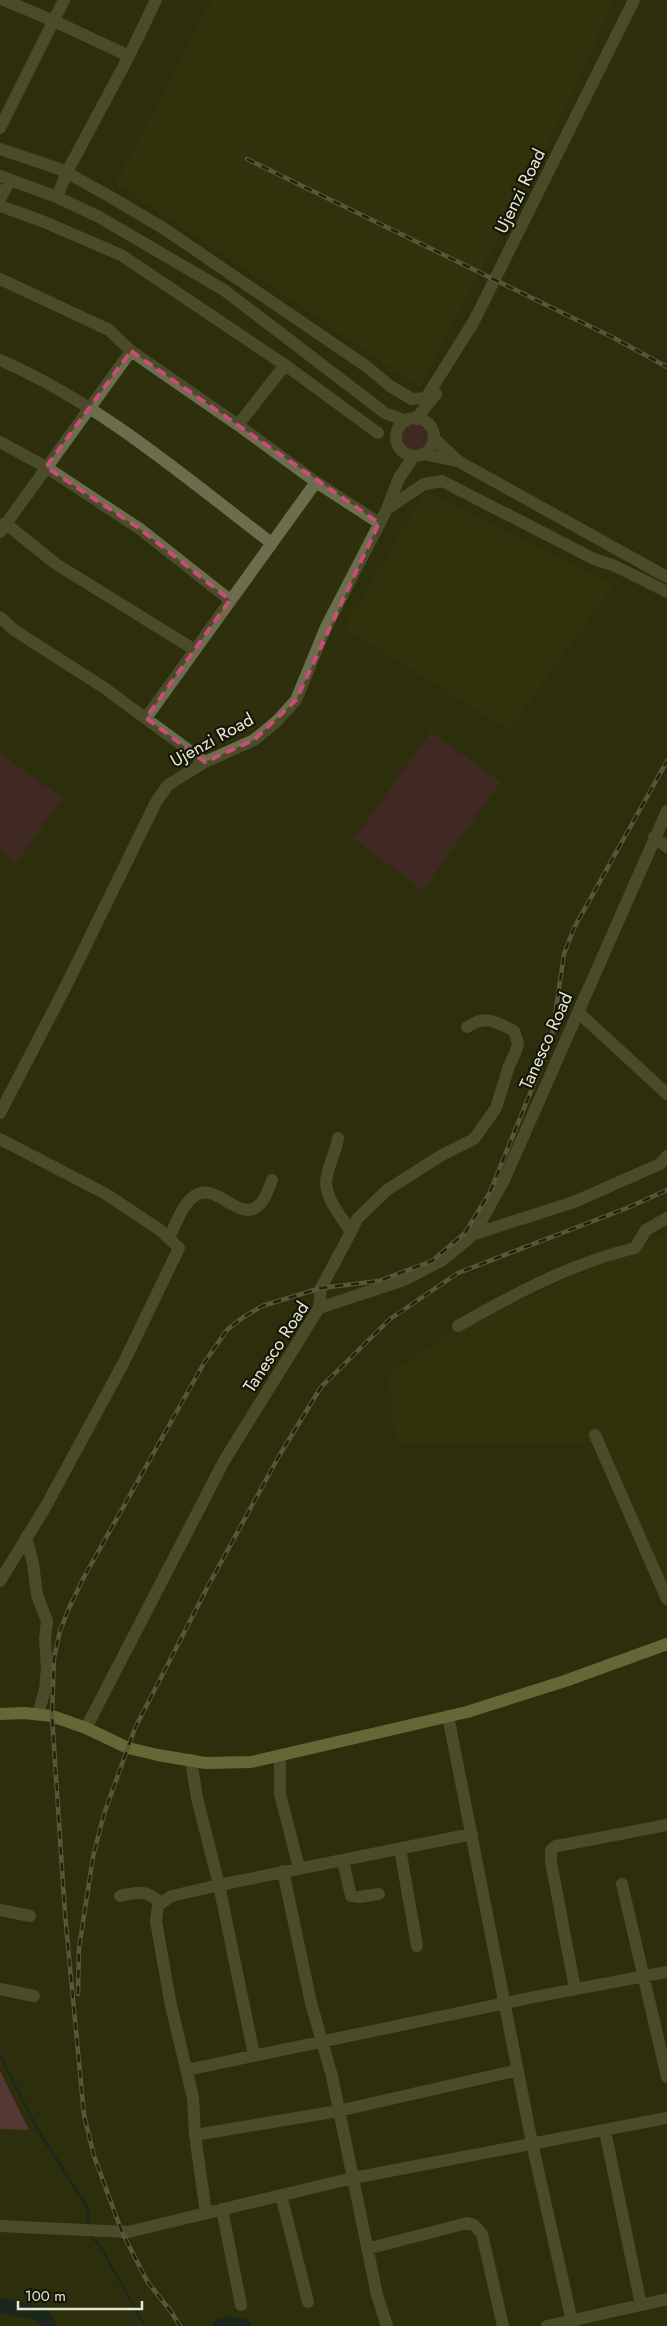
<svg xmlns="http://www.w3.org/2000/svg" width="667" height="2326" viewBox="0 0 667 2326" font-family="Jost,sans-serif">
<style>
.built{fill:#343509}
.green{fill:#59223f}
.forest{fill:#864164}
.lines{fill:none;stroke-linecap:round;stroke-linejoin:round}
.stream{stroke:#04212d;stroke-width:2.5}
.river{stroke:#04212d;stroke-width:15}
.minor{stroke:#6b6d4d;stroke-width:12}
.major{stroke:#aaac6a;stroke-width:12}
.rail-casing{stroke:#87886d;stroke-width:4.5}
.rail{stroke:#161608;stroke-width:2.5;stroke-dasharray:8;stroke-linecap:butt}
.marked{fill:none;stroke:#cb4c79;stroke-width:4;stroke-dasharray:10 6;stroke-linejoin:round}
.labels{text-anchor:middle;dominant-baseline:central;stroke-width:4.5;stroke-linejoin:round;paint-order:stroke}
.street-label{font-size:18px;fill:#e6e7d4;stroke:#161608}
</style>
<rect width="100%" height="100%" fill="#2e2f0d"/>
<path class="built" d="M 212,0 L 614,0 L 571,98 L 420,387 L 116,183 Z
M 425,492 L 614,584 L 509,730 L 344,628 Z
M 667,1233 L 667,1586 L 601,1443 L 396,1444 L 388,1375 L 451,1333 Z"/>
<path class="green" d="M400 437a15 15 0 1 1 30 0a15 15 0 1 1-30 0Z
M 431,732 L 500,782 L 423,890 L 354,839 Z
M 0,753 L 62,798 L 16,863 L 0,850 Z"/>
<path class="forest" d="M 0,2071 L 29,2130 L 0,2129 Z"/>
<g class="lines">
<path class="stream" d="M 0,2055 L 38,2130 L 87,2207 L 89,2226
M 89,2234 L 100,2246 L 145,2326"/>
<path class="river" d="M 0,2305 L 41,2314 L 50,2326
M 220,2326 L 226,2324 L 244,2326"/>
<path class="minor" d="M 4,0 L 54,21 L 129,56
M 0,128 L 64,0
M 0,149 L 62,170 L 109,196 L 163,228 L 366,366 L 390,386 L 412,399 L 426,398 L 474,321
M 0,176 L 57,197 L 99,217 L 224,290 L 385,413 L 406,421
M 57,197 L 67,172 L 129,56 L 156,0
M 0,199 L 10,180
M 0,206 L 42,221 L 121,255 L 285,365 L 378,433
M 0,279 L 109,330 L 131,351 L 238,425 L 316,482 L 379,523
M 471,327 L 634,0
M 0,360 C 99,403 185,477 270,542
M396 437a19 19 0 1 1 38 0a19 19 0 1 1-38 0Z
M 416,419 L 436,394
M 238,425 L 285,365
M 434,438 L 458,461 L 667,577
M 0,442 L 46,467 L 140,529 L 230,600
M 424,454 L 458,461
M 387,509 L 424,484 L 442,481 L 596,560 L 613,565 L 667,592
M 5,523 L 56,564 L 195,650
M 0,532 L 131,351
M 0,617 L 14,630 L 103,687 L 205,762
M 146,718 L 316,482
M 654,837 L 667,847
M 578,1012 L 667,1094
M 0,1113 L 65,988 L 156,802 L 168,785 L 205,762 L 254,740 L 277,721 L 296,700 L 326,627 L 387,509 L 399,478 L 414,456
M 0,1139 L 106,1194 L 160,1230 L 179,1248 L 124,1362 L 46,1506 L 0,1581
M 351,1232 L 357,1219 L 387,1190 L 442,1155 L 474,1139 L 496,1108 L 509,1066 L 516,1051 L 518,1043 L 514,1031 C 495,1021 486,1015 467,1027
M 474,1234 L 574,1202 L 660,1164 L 667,1156
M 169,1237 C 176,1225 183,1202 196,1195 C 217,1182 241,1225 260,1204 C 266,1198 269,1188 272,1180
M 319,1308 L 321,1288 L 351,1232 C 341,1216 322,1195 327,1176 C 329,1163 336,1152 338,1138
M 458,1326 C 514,1294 572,1263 635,1248 L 646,1230 L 667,1218
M 595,1435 L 667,1599
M 26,1537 L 33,1563 L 37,1595 L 47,1621 L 45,1639 L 47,1668 L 45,1690 L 38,1714
M 448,1716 L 532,2143 L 573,2326
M 86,1728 L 224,1461 L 319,1308 L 404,1280 L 441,1261 L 474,1234 L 504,1180 L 667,811
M 280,1756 L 280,1794 L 299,1868
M 191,1760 L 197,1798 L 219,1885 L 254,2055
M 400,1849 L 417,1946
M 343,1861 L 351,1896 L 359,1897 L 379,1894
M 283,1871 L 311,2003 L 332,2076 L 377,2295 L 387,2326
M 622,1884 L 667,2077
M 120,1896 C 139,1892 145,1889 161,1903
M 0,1910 L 30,1916
M 0,1989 L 34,1996
M 575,1989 L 551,1862 L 551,1850 L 556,1846 L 568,1844 L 667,1825
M 187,2070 L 534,1997 L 667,1972
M 605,2131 L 641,2305
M 195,2135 L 338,2111 L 518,2070
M 281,2195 L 308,2302
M 222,2209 L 241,2305
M 206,2213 L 195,2135 L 193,2098 L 170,2001 L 156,1921 L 158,1905 L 172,1896 L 219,1885 L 472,1834
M 0,2226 L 128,2232 L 353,2178 L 667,2118
M 367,2249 L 467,2223 L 474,2225 L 482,2234 L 503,2326
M 547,2326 L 667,2299"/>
<path class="major" d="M 0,1714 L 24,1713 L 52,1716 L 86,1728 L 128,1748 L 158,1755 L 205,1763 L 251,1762 L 467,1712 L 565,1681 L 667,1644"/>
<g class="rail-casing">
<path id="rail" d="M 247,159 L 614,338 L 667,367
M 78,1994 L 79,1948 L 93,1857 L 104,1814 L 135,1728 L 207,1588 L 279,1456 L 321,1387 L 390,1319 L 458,1273 L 627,1208 L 667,1190
M 168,2307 L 180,2326
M 172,2313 L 147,2281 L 122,2232 L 94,2156 L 84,2115 L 65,1914 L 52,1716 L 54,1658 L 60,1631 L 69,1608 L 84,1577 L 204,1363 L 227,1330 L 242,1318 L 262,1306 L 321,1288 L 379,1281 L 432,1261 L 465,1233 L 490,1192 L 551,1042 L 564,954 L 574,928 L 667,761"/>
</g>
<use href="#rail" class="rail"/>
</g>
<path d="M0 0H667V2326H0ZM 131,351 L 379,523 L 296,700 L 254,740 L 205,762 L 146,718 L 230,600 L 140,529 L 46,467 Z" fill="#2e2f0d" fill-opacity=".55" fill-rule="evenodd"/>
<path class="marked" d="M 131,351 L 379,523 L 296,700 L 254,740 L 205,762 L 146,718 L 230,600 L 140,529 L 46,467 Z"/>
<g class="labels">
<g class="street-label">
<text transform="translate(520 191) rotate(-64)">Ujenzi Road</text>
<text transform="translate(212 740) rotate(-29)">Ujenzi Road</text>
<text transform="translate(546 1041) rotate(-66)">Tanesco Road</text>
<text transform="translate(276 1347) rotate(-57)">Tanesco Road</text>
</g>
</g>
<path d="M18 2301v8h124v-8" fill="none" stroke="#e6e7d4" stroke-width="2.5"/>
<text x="25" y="2301" font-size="15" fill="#e6e7d4" stroke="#161608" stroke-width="4" paint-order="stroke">100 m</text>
</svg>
